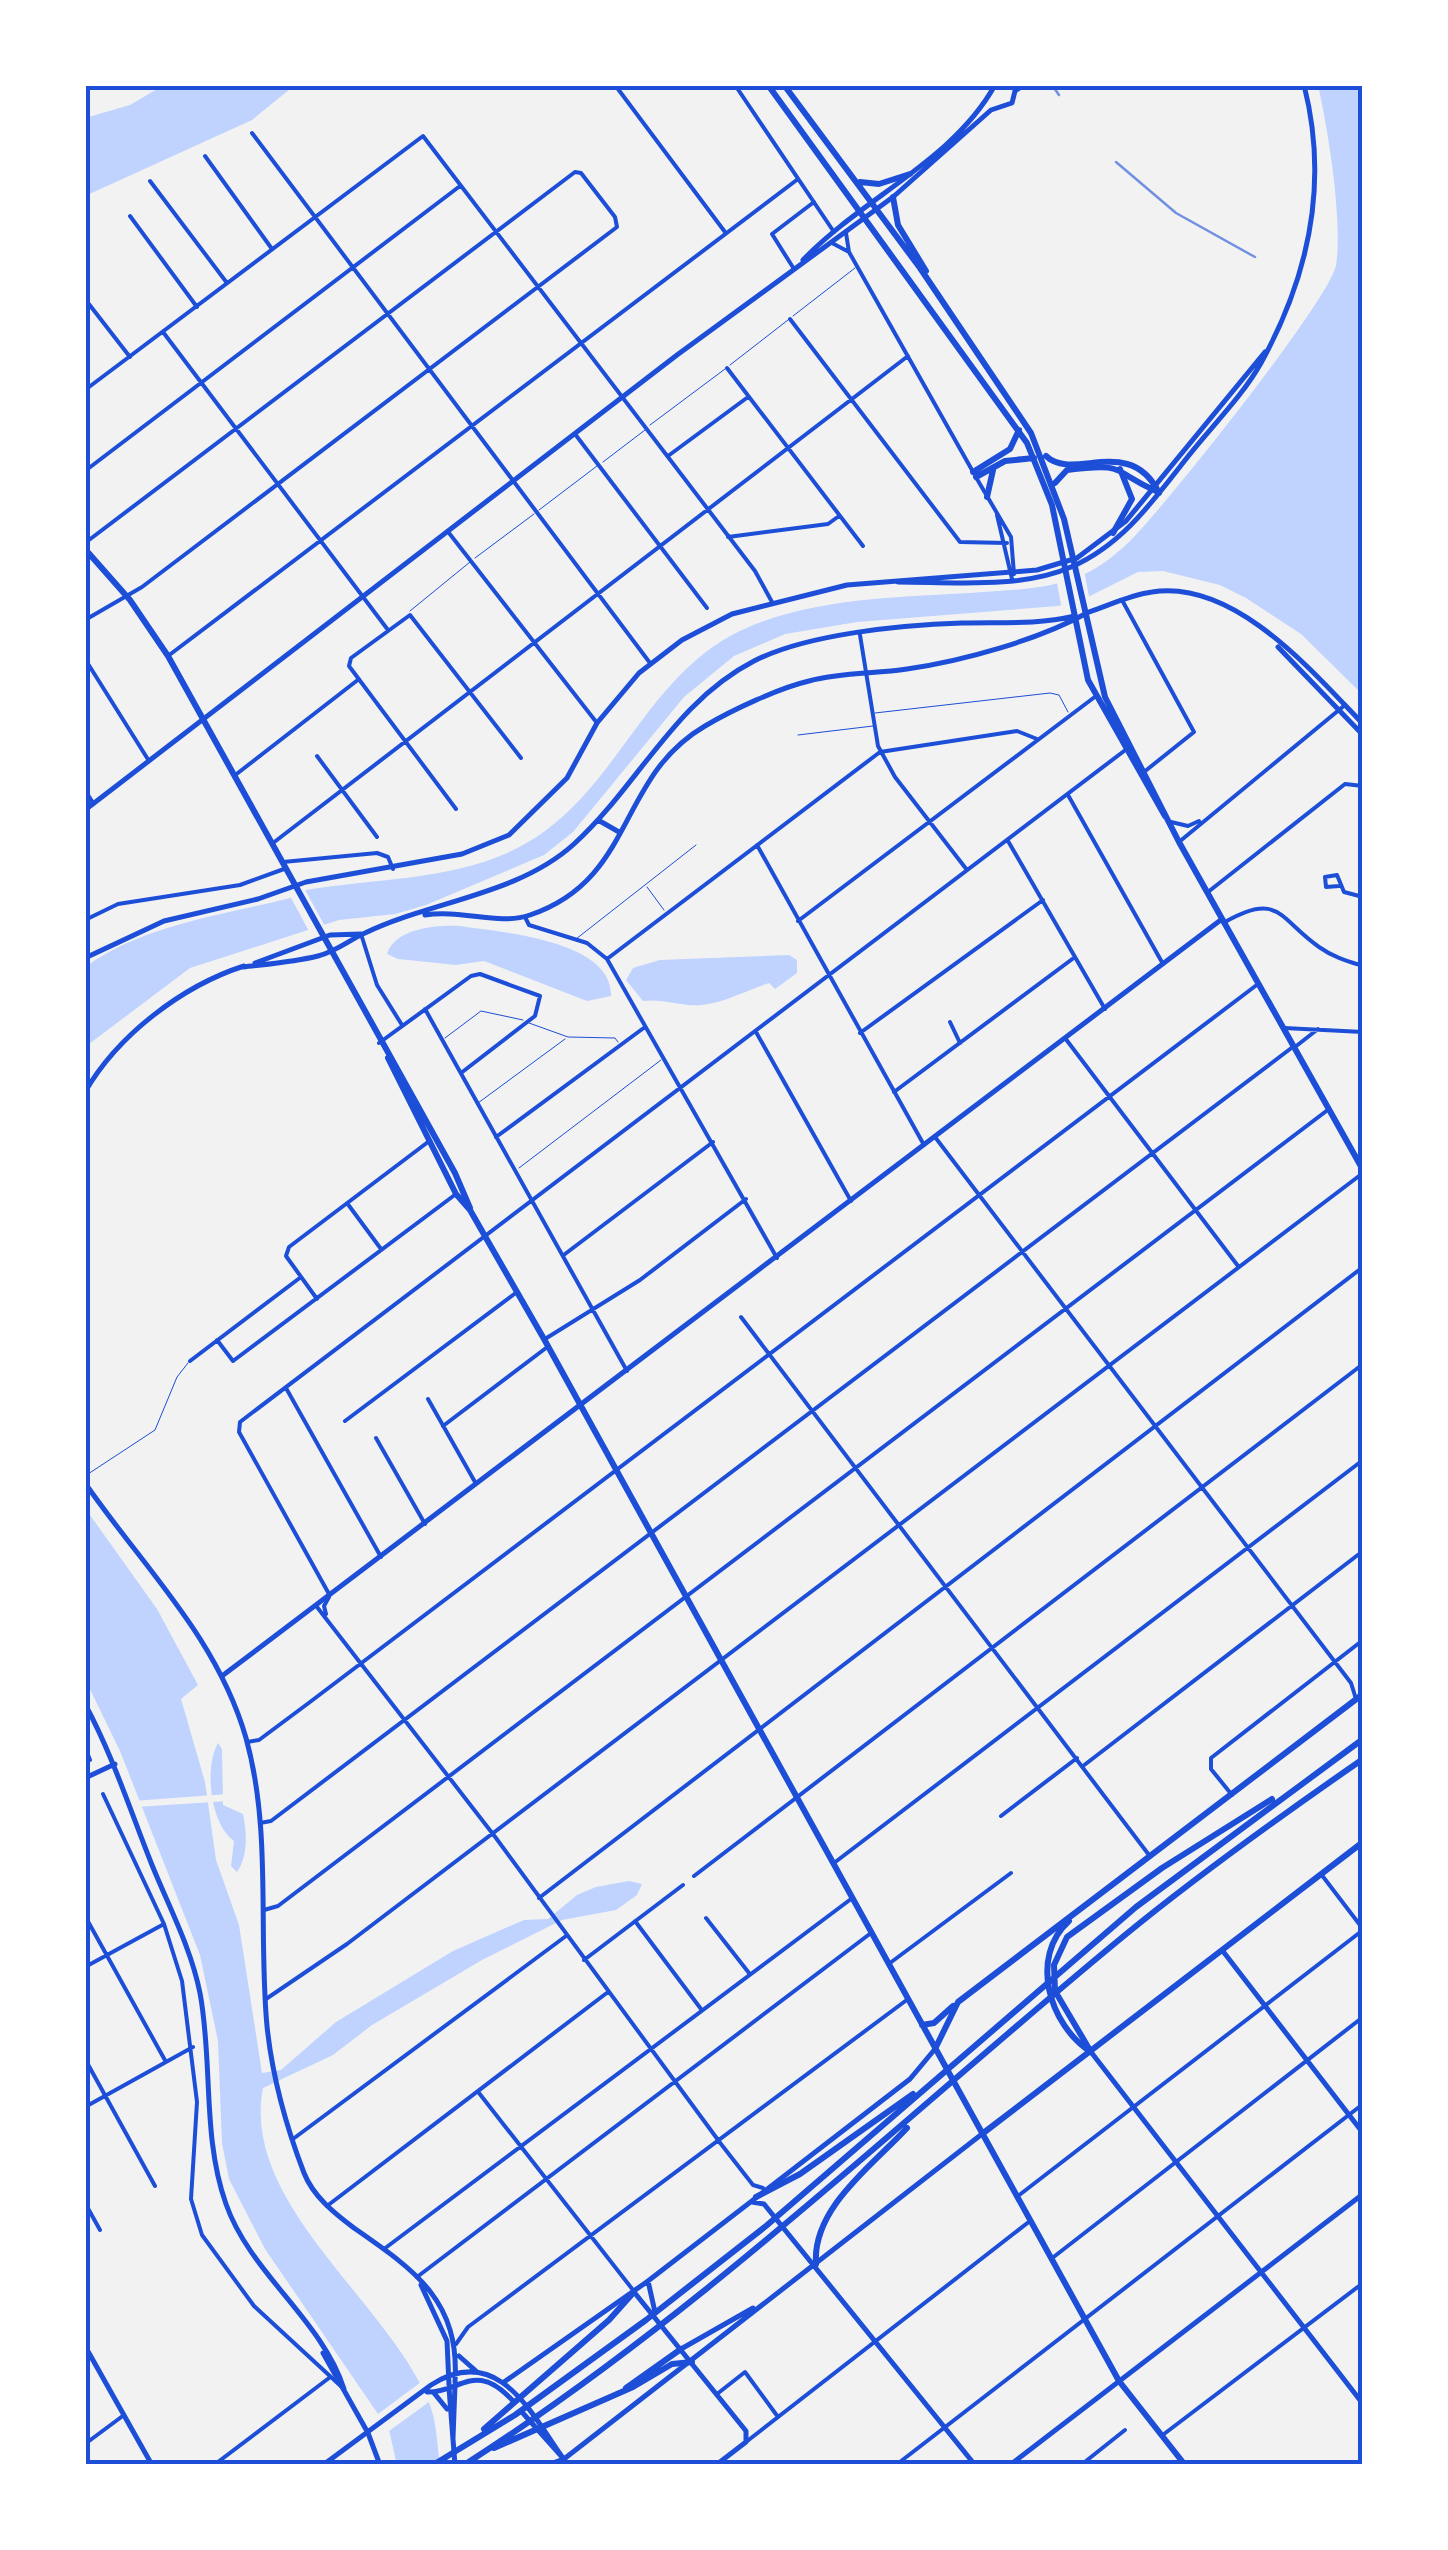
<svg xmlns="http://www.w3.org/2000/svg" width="1448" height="2550" viewBox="0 0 1448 2550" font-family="'Golos Text',sans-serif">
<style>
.water{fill:#bfd3fe}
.pier{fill:#f2f2f2}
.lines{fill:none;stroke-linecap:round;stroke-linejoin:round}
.service{stroke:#1d4ed8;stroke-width:1}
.minor{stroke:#1d4ed8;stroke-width:4}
.tertiary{stroke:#1d4ed8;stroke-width:5}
.secondary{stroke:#1d4ed8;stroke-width:5}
.primary{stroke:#1d4ed8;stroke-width:6}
.motorway{stroke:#1d4ed8;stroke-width:6}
.tram{stroke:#7290e2;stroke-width:2.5}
.neatline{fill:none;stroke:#1d4ed8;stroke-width:4}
</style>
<rect width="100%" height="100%" fill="#f2f2f2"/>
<path class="water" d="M 164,85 L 295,85 L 252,120 L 85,196 L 85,118 L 130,105 Z
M 1318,85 L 1363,85 L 1363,695 L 1301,634 L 1246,598 L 1220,585 L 1163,571 L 1138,572 L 1090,596 L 1058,606 L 857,622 L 785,634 L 734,656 L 684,697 L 573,832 L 544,855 L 426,905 L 395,914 L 339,920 L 190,968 L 85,1047 L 85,967 C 146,924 220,916 290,898 L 306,890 C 387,876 476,882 545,831 C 619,777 649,680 732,635 C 807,596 900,598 983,592 C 1013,590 1044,589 1072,579 C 1094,572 1112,558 1129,542 C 1162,510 1330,300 1336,265 C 1343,222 1328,129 1318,85 Z
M 460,926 C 499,932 613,940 611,996 L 587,1001 L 484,961 L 456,965 L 398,959 L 387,954 C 395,928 437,925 460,926 Z
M 789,955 L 797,960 L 797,973 L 775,989 L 769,983 C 747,990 730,1000 708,1004 C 687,1009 665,998 643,1001 L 626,980 L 633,968 L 660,960 Z
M 85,1508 L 157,1609 L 198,1685 L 181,1699 L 205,1782 L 216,1860 L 239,1925 L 262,2073 L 281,2070 L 336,2022 L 453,1951 L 524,1920 L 548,1919 L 577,1895 L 596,1887 L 629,1881 L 642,1884 L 637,1895 L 616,1910 L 562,1920 L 482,1960 L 372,2025 L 333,2055 L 263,2088 C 240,2204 391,2304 430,2405 C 437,2424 437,2445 440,2465 L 397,2465 L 389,2430 L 265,2249 L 229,2179 L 222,2143 L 218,2041 L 200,1955 L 120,1751 L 85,1679 Z
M 218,1743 L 222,1749 L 223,1805 L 243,1814 C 247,1833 248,1857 237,1872 L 231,1866 L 234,1841 C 210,1824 204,1767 218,1743 Z"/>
<path class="pier" d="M 1084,570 L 1090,602 L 1062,610 L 1056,578 Z
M 303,886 L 327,930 L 312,937 L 289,894 Z
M 227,1794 L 228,1801 L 136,1807 L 133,1801 Z
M 421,2382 L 433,2399 L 385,2434 L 374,2417 Z"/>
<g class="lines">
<path class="service" d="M 793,316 L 855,268
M 730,365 L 788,320
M 650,425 L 725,369
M 603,462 L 645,430
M 539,510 L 597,466
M 475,558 L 534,514
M 410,611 L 470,562
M 875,713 L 1050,693 L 1059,695 L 1068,712
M 798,735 L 873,726
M 647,887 L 664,910
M 576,939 L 696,845
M 529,1023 L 568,1037 L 615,1038 L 618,1042
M 445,1038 L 481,1011 L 523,1020
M 478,1103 L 565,1039
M 519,1168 L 661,1060
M 85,1476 L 155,1430 L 177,1377 L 188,1363"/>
<path class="minor" d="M 615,85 L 725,232
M 735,85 L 834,232
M 252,133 L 650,663
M 205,156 L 272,249
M 150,181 L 227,283
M 130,216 L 197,307
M 846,233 L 849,252 L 972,470
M 832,243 L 849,252
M 794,269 L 772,234 L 814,202
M 85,299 L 130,357
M 790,319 L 960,542 L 1007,543
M 163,332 L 388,630
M 727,368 L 863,546
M 85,390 L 423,136 L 755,571 L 772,602
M 575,434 L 707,608
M 668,456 L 748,397
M 85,471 L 460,186
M 977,479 L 1011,537 L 1014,574
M 997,515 L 1012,579
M 449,533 L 597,723
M 728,537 L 828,524 L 839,516
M 85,543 L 575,172 L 581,173 L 615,217 L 617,227 L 142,587 L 85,620
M 1122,600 L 1194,732 L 1144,772
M 860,635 L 878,746 L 895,777 L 967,870
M 168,656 L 798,179
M 85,659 L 149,761
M 317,756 L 377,837
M 234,776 L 359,679
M 85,790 L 93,803
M 1068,795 L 1163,964
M 456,809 L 349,666 L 351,658 L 410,615 L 521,758
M 1171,822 L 1188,826 L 1199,821
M 1008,841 L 1105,1009
M 1179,842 L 1345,705
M 273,843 L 908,356
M 757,845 L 924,1145
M 283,862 L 377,853 L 388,857 L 393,869
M 1339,886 L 1326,887 L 1325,877 L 1337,875 L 1344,892 L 1363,897
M 1208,892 L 1345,784 L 1363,786
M 525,917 L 529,925 L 587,943 L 607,959 L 777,1258
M 85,920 L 118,904 L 240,885 L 284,869
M 798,921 L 1096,696
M 1225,922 C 1279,891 1279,919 1319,947 C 1333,957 1347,961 1363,966
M 361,934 L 377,985 L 402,1025
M 607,959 L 880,752 L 1017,731 L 1037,739
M 425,1009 L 627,1371
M 950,1022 L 960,1043
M 1284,1028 L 1363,1032
M 756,1032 L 851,1201
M 860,1033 L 1043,900
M 1065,1038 L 1238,1266
M 379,1043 L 471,976 L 480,974 L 540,996 L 535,1016 L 461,1073
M 1295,1047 L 1318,1029
M 894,1092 L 1075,957
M 496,1137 L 645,1027
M 935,1137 L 1351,1683 L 1356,1699
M 347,1203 L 381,1249
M 565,1254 L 713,1142
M 317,1299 L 286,1256 L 289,1247 L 428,1142
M 741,1317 L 1149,1855
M 545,1339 L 640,1280 L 746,1199
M 217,1340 L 233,1361 L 456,1194
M 190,1361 L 301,1277
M 286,1388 L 381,1557
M 428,1399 L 475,1482
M 345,1421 L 517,1292
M 443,1426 L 546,1348
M 376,1438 L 425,1524
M 329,1594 L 239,1432 L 240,1422 L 1128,748
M 317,1607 L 496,1838 L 721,2144 L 753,2185 L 763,2188
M 326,1614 L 324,1606 L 329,1597
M 247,1742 L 259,1740 L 310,1702 L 1258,984
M 85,1747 L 90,1760
M 1083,1766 L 1363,1551
M 103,1794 L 164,1924 L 182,1981 L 197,2102 L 191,2199 L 202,2235 L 254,2306 L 344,2389
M 1232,1795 L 1211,1769 L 1211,1758 L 1363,1640
M 1001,1816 L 1077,1758
M 260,1823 L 271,1821 L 1294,1046
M 834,1863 L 1363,1460
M 1321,1874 L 1363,1929
M 694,1876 L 1363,1364
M 539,1898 L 1363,1267
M 264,1910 L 278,1906 L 1329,1109
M 85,1916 L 166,2062
M 706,1918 L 749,1973
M 635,1921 L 701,2009
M 584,1960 L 683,1885
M 890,1963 L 1011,1873
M 85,1967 L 164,1924
M 266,1999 L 347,1944 L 1363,1173
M 85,2059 L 155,2186
M 479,2093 L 633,2290
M 85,2107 L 193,2047
M 293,2139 L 566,1936
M 1018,2196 L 1363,1930
M 85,2203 L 100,2230
M 327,2206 L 608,1992
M 384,2249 L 851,1899
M 1051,2259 L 1363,2017
M 417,2277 L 871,1933
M 456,2344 L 468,2327 L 908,1999
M 717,2394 L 745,2372 L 778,2417
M 1164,2434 L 1363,2283
M 746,2442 L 1030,2221
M 85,2444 L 124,2415
M 214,2465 L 329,2378
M 896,2465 L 1363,2104
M 1081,2465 L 1125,2430"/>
<path class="tertiary" d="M 1015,91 L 1024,85
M 803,260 C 862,198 953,161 995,85
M 85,810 L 677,355 L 893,197 L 991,110 L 1012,103 L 1015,91
M 222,1676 L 1222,919
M 85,1778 L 115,1764
M 449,2388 L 455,2465
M 434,2393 L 447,2409
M 453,2438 L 455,2385
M 547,2465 L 564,2459"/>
<path class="secondary" d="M 898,582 C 952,582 1021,589 1071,567 C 1122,545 1153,501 1186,459 C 1210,428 1242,397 1261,363 C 1309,276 1329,183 1304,85
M 1086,613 C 1108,606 1129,595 1152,592 C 1234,579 1312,671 1363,724
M 1278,647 L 1363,735
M 598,820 L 619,832
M 425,915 C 461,909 499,926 530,915 C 636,879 616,778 705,726 C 732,710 779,688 809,681 C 841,672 875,674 907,669 C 963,661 1038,640 1087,613
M 85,958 L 164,921 L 258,899 L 306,882 L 462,854 L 509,835 L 567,778 L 597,723 L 639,673 L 682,640 L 732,614 L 847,585 L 1037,570 L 1077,558 L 1126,521 L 1265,352
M 255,963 L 330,935 L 361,934
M 243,967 C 268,964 294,962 318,956 C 337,951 349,940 365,933 C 431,901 518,895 574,844 C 638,786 674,702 754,661 C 807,634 901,625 962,623 C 1001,622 1036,625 1075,616
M 85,1092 C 118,1035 182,986 244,966
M 85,1483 C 143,1567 217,1637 246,1738 C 272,1831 258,1931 267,2026 C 272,2075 286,2126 304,2173 C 313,2196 334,2213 354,2228 C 416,2271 460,2301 455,2382
M 85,1704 C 113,1756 130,1810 152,1865 C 169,1907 191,1948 200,1993 C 213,2062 202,2137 226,2204 C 250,2273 322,2320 344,2389
M 1222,1950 L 1363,2133
M 1091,2052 L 1363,2404
M 752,2202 L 764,2204 L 975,2465
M 648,2281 L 655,2312
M 421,2285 L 447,2341 L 449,2385
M 634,2292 L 746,2431 L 746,2442 L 716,2465
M 85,2346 L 152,2465
M 681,2349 L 753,2308
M 323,2353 L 368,2433 L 380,2465
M 459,2356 L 476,2371
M 504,2382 L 648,2281 L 910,2079 L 935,2049
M 427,2392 C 461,2393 475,2359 514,2402
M 521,2411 L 563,2458
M 564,2459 L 982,2134
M 323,2465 L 431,2385 C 501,2340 534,2420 568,2465
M 1010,2465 L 1363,2194"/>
<path class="primary" d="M 768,85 L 1027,443 L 1052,505 L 1088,680 L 1165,816
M 784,85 L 920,268 L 1031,433 L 1064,519 L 1105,697 L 1179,842 L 1363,1170
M 860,182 L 879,184 L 910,174
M 893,197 L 898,225 L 926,271
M 1046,456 C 1073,482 1130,434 1159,493
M 973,472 L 1010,449 L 1019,430
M 976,477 L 1005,461 L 1034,458
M 1055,483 L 1067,470 C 1128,462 1110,471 1158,492
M 987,497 L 993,470
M 1113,533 L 1132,499 L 1120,469
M 85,549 L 130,600 L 168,656 L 455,1173 L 470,1208
M 388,1058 L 456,1194 L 470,1210 L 544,1339 L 1119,2381 L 1185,2465
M 1069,1921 C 1029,1957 1049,2025 1091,2052
M 922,2025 L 934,2023 L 953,2006
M 935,2049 L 958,2002 L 1363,1694
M 982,2134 L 1363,1842"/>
<path class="motorway" d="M 1091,2052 L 1055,1991 L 1054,1965 L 1067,1937 L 1162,1868 L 1272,1799
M 756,2197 L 800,2174 L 913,2094
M 816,2264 C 812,2208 873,2165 907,2128
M 626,2388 L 681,2349
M 484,2429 L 609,2320 L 634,2292
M 494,2448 L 633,2387 L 672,2364 L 692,2362
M 433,2465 L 515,2415 L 646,2320 L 766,2226 L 1136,1907 L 1363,1739
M 464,2465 C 703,2312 907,2114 1125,1935 C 1202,1872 1282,1815 1363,1759"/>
<path class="tram" d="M 1052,85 L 1059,95
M 1116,162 L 1176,213 L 1255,257"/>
</g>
<rect width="1448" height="2550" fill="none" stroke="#ffffff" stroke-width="175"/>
<rect x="88" y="88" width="1272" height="2374" class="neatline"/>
</svg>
